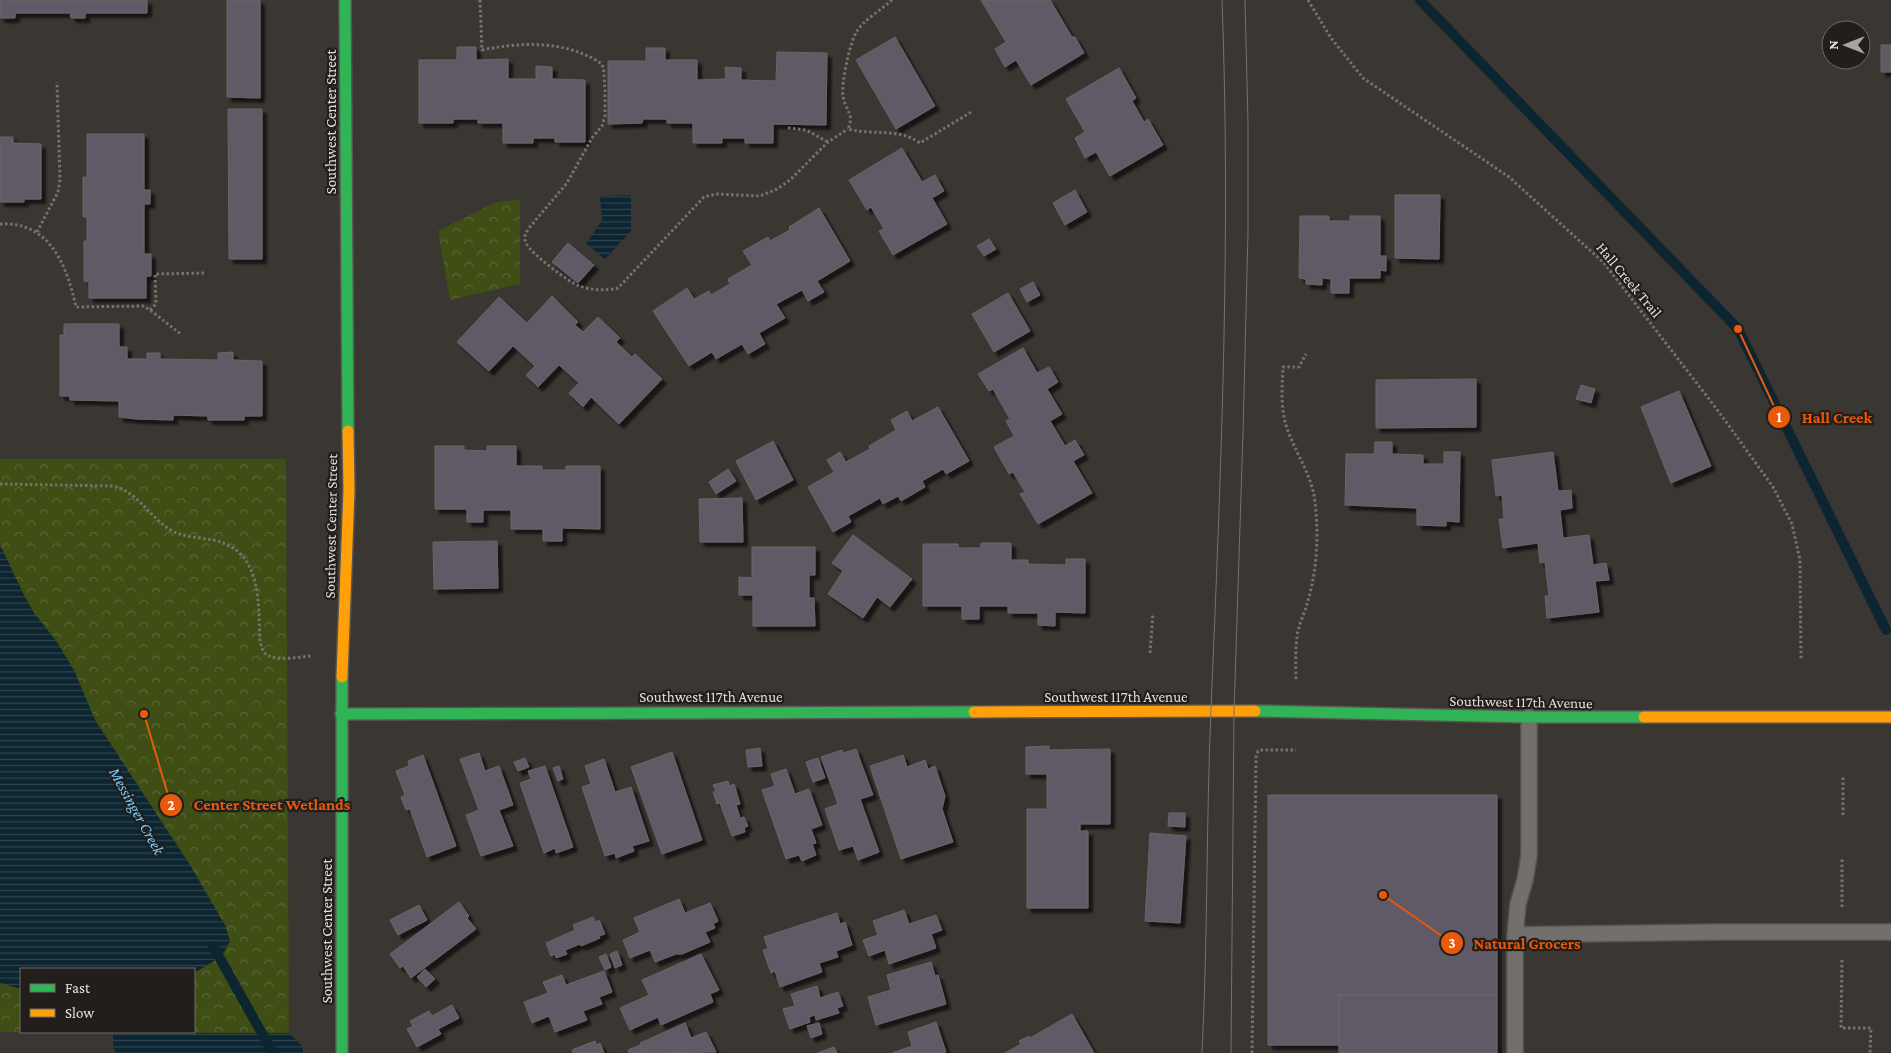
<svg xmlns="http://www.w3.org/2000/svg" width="1891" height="1053" viewBox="0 0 1891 1053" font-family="'Crimson Pro',serif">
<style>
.park{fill:url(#park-crowns);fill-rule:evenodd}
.water{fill:url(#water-rules)}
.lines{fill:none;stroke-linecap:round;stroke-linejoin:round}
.stream{stroke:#0c2531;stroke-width:10}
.building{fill:#5e5a66;stroke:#686666;filter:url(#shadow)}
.lane-casing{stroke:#585451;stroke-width:18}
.fast-casing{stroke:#585451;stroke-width:14}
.slow-casing{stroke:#585451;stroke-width:14}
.path{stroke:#75726f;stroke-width:3;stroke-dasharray:2.5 2.5;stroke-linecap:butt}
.lane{stroke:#726f6d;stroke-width:15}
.fast{stroke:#30b455;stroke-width:11}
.slow{stroke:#ff9f0a;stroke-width:11}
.tram{stroke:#767270;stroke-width:1}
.labels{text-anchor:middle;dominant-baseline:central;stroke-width:4.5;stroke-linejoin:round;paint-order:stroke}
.street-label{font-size:15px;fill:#e4dfdb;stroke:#211e1b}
.water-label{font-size:16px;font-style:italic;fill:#74cdfd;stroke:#211e1b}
.leader{fill:none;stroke:#e8590c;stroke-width:2}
.callout-dot{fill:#e8590c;stroke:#211e1b;stroke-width:2}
.mark-label{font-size:15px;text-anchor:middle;font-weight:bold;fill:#fff}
.callout-label{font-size:16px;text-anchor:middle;font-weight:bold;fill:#e8590c;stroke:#211e1b;stroke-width:4.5;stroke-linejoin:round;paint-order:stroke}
</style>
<defs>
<pattern id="park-crowns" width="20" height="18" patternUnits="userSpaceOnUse" patternTransform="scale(1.25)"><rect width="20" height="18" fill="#3f4e14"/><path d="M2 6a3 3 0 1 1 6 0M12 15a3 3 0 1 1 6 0" fill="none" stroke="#5b6736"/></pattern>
<pattern id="water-rules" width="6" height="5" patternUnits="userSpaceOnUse" patternTransform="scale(1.25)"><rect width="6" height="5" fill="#0c2531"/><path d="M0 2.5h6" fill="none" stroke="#2f444e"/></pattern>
<filter id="shadow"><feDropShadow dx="4.5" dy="4.5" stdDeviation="1" flood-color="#0009"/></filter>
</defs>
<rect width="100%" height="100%" fill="#3a3632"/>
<path class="park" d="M 520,200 L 520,284 L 450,300 L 438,231 L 496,202 Z
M 0,459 L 286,459 L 289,1033 L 0,1032 ZM 21,969 L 194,969 L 194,1032 L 21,1032 Z"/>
<path class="water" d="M 631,195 L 631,231 L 605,259 L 586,244 L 602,220 L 600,196 Z
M 0,545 L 26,599 L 35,614 L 57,642 L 75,672 L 95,720 L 190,865 L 225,925 L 230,941 L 222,956 L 194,973 L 194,969 L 21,969 L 21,989 L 0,983 Z
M 113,1033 L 289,1033 L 303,1047 L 303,1053 L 116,1053 L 113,1047 Z"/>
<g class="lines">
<path class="stream" d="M 1420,0 L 1738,329 L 1886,630
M 213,946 L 273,1053"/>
</g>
<path class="building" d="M 0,0 L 147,0 L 147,13 L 85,13 L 85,18 L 71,18 L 70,13 L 15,13 L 15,18 L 0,18 Z
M 227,0 L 260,0 L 260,98 L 227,97 Z
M 981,0 L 1050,0 L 1072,37 L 1075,37 L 1084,53 L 1031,85 L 1016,60 L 1005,67 L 995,49 L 1006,42 Z
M 895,37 L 935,106 L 896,129 L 856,60 Z
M 1881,45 L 1891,45 L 1891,72 L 1881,72 Z
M 457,47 L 476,47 L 476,60 L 508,59 L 508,79 L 536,79 L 536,66 L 552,67 L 552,79 L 585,80 L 585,142 L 555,142 L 555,138 L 533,138 L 533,143 L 503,143 L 503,123 L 478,123 L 478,119 L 453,119 L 453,123 L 419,123 L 419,60 L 457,60 Z
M 646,48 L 665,48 L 665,60 L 697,60 L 697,80 L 726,79 L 725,67 L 741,68 L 741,80 L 776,81 L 777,52 L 827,53 L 826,125 L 773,124 L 773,143 L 745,143 L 745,138 L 722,138 L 722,143 L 693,143 L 693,123 L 667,123 L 667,119 L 643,119 L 642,123 L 608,124 L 608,61 L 646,61 Z
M 1119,68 L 1136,98 L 1132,101 L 1144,122 L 1148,119 L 1163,145 L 1110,176 L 1096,152 L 1085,158 L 1075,138 L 1085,132 L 1066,99 Z
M 228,109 L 262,109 L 262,259 L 229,259 Z
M 87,134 L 144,134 L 144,190 L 150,190 L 150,204 L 144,204 L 144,254 L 151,254 L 151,276 L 146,276 L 146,298 L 89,298 L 89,282 L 84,281 L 84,241 L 87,241 L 87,217 L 83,217 L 83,177 L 87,177 Z
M 0,137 L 13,137 L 13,143 L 41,144 L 41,199 L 24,199 L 24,202 L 0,202 Z
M 902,148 L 922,182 L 935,175 L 944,191 L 932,198 L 947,224 L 893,255 L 879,231 L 884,229 L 871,207 L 867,210 L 849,180 Z
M 1075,190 L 1087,212 L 1065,225 L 1053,203 Z
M 1395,195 L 1440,195 L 1439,259 L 1395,258 Z
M 819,208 L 850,261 L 817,281 L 824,292 L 808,301 L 802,290 L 776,304 L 785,318 L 759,333 L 765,344 L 748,354 L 742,344 L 716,359 L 712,352 L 689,366 L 653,311 L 687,288 L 694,299 L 709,291 L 711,295 L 730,284 L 728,279 L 752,265 L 743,251 L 768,237 L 770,241 L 790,230 L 789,227 Z
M 1300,216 L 1329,216 L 1329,221 L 1350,221 L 1350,216 L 1380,216 L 1380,256 L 1386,256 L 1386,271 L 1380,270 L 1380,278 L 1349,278 L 1349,293 L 1331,293 L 1331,279 L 1322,278 L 1322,285 L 1306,284 L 1306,279 L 1299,278 Z
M 989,239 L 996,249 L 984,256 L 977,246 Z
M 568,243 L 594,265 L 578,283 L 552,262 Z
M 1033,282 L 1040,295 L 1027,302 L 1020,289 Z
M 1008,293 L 1030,331 L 994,352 L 972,314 Z
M 552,296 L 578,322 L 575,325 L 583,332 L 598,317 L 620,338 L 616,342 L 632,357 L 635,354 L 662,379 L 619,424 L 591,397 L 583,407 L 569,393 L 579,383 L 559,365 L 538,387 L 526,375 L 535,366 L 513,346 L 489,371 L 457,342 L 499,297 L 527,323 Z
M 64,324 L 119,324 L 119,347 L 127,347 L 127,359 L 147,359 L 147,353 L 160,353 L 160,359 L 218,360 L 218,353 L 233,352 L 233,360 L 262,361 L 262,416 L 244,416 L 244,420 L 208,420 L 208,416 L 173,415 L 173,420 L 137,419 L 119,417 L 119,401 L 70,400 L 70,396 L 60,396 L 60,335 L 64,335 Z
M 1023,348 L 1037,373 L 1049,367 L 1058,382 L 1047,389 L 1062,414 L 1050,421 L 1065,446 L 1075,440 L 1084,455 L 1073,461 L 1092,493 L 1038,524 L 1020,494 L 1025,492 L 1013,472 L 1009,474 L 994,447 L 1014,436 L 1006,421 L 1010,419 L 993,389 L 989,391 L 978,374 Z
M 1476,379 L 1476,427 L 1376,428 L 1376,380 Z
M 1581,385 L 1595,389 L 1591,403 L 1576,399 Z
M 1679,391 L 1711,466 L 1671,483 L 1641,407 Z
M 938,407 L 969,461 L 946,474 L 943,469 L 922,481 L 925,487 L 901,501 L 898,496 L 883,504 L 880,498 L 848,516 L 851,522 L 833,532 L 808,487 L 834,472 L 827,460 L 840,452 L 846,462 L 870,449 L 869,446 L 896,430 L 891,420 L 907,411 L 912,421 Z
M 773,441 L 793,480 L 756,500 L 736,461 Z
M 1375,442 L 1392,442 L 1392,454 L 1423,455 L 1423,464 L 1444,464 L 1444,452 L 1460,452 L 1459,522 L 1446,521 L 1446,526 L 1417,525 L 1417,508 L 1345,505 L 1346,454 L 1374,454 Z
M 435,446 L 464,446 L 464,450 L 487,451 L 487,446 L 516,446 L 516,466 L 542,466 L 542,470 L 566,470 L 566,466 L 600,466 L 600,529 L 562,528 L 562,541 L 543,541 L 543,529 L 511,529 L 511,510 L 483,510 L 483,522 L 467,522 L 467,509 L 435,509 Z
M 1553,452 L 1558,491 L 1571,490 L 1572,508 L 1560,510 L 1563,538 L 1589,535 L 1593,565 L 1606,563 L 1609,580 L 1595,581 L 1599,612 L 1547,618 L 1545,596 L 1549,596 L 1545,562 L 1540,563 L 1538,543 L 1503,548 L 1499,519 L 1504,519 L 1502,495 L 1496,496 L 1492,460 Z
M 728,469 L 736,481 L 716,494 L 709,482 Z
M 742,498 L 743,542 L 700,542 L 699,499 Z
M 853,535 L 912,579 L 890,607 L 877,597 L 863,618 L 828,594 L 843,571 L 832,563 Z
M 497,541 L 498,588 L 434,589 L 433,542 Z
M 981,543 L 1011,543 L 1011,560 L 1028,560 L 1028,564 L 1066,565 L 1066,559 L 1085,559 L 1085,613 L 1055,612 L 1055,626 L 1038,625 L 1038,613 L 1008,613 L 1008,606 L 979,606 L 979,619 L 962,619 L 962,606 L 923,606 L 923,544 L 958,544 L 958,548 L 981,548 Z
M 752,547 L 815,547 L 815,575 L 809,575 L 809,598 L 814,598 L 815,626 L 753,626 L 753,595 L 739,595 L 739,577 L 752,578 Z
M 1049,746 L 1049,750 L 1110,749 L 1110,824 L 1080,824 L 1080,831 L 1088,831 L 1088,908 L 1027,908 L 1027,809 L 1047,809 L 1047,774 L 1026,774 L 1026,747 Z
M 760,748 L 762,766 L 748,767 L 746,750 Z
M 856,749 L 873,795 L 860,799 L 879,852 L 858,860 L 853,846 L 839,850 L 825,809 L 838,804 L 821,757 L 842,750 L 843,753 Z
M 672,752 L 702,840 L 662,854 L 631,767 Z
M 479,753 L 485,771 L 499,766 L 513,805 L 499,810 L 513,846 L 481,856 L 466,815 L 479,810 L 460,759 Z
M 423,755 L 456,846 L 427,857 L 410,809 L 406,810 L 401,797 L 405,795 L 396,771 L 409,766 L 408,761 Z
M 903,755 L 907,767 L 925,760 L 928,769 L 935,766 L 945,796 L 942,809 L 953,842 L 901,859 L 870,766 Z
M 525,758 L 529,767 L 518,771 L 514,762 Z
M 818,758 L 825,778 L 813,782 L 806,762 Z
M 604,759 L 615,792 L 631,787 L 649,841 L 632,846 L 634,851 L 616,858 L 615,853 L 605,856 L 582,787 L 591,784 L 585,766 Z
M 545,766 L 573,847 L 556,853 L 555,848 L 544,853 L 520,783 L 531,779 L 528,771 Z
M 559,766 L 563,779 L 558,781 L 553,768 Z
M 786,769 L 795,794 L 809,789 L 822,825 L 811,829 L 816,843 L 812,844 L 816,855 L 802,861 L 799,855 L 786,859 L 762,790 L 775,786 L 771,774 Z
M 728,781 L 729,786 L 734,784 L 740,804 L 736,805 L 740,818 L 744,817 L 748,826 L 744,828 L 745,832 L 732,836 L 720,803 L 717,804 L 713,792 L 716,791 L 713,785 Z
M 1268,795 L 1497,795 L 1497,995 L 1339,995 L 1339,1045 L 1268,1045 Z
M 1169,813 L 1185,813 L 1185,827 L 1168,826 Z
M 1150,833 L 1186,836 L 1180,923 L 1145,921 Z
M 679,899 L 685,913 L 710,903 L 718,921 L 713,924 L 715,928 L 705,932 L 710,942 L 682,954 L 676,954 L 655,962 L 650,950 L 630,958 L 623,940 L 640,932 L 634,918 Z
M 459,902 L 469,916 L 467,918 L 476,929 L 411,978 L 403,966 L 400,968 L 390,954 Z
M 419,905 L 427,920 L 398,935 L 390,920 Z
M 904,910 L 909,924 L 936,915 L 942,930 L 931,934 L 936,948 L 889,964 L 885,950 L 869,956 L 863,940 L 878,935 L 873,921 Z
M 837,913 L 840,924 L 845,922 L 852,945 L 836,951 L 838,957 L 819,963 L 822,972 L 780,987 L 775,971 L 771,973 L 763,950 L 768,949 L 764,937 Z
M 593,917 L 596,922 L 599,920 L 605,934 L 599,936 L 600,938 L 581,946 L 580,944 L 565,950 L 567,954 L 556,958 L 555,954 L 551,956 L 546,943 L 575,930 L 573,925 Z
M 617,951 L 622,965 L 615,968 L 610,954 Z
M 606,954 L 611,967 L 605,970 L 599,957 Z
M 701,954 L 719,990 L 710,994 L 713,1002 L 661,1025 L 658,1017 L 630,1030 L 620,1008 L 649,995 L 642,980 Z
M 931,962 L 935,976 L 938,975 L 946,1004 L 876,1025 L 868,997 L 891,990 L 887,975 Z
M 425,969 L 435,979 L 426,987 L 417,977 Z
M 604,971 L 612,992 L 599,997 L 602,1004 L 583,1011 L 587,1020 L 555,1032 L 549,1016 L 532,1023 L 524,1002 L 548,993 L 543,982 L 562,975 L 566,985 Z
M 817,986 L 820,998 L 838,992 L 843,1006 L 837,1008 L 839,1013 L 816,1020 L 815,1015 L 809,1017 L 810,1022 L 790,1029 L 783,1009 L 795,1006 L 791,994 Z
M 1339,995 L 1497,995 L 1497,1053 L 1339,1053 Z
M 452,1005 L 459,1018 L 438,1029 L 441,1034 L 417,1047 L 407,1029 L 413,1026 L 410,1021 L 429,1011 L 432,1016 Z
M 1072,1014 L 1094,1053 L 1005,1053 L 1021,1044 L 1019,1041 L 1029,1036 L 1030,1038 Z
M 936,1022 L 946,1052 L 942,1053 L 892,1053 L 912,1046 L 908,1032 Z
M 685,1023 L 691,1038 L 706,1032 L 716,1052 L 644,1053 L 640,1043 Z
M 819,1023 L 822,1034 L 811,1038 L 807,1026 Z
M 595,1041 L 596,1045 L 600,1043 L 604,1053 L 573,1053 L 572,1050 Z
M 640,1045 L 643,1053 L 629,1053 L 628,1050 Z
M 834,1047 L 837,1053 L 817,1053 Z"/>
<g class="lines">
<g class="lane-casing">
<path id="lane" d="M 1515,935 L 1719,932 L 1891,932
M 1515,1053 L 1515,935 L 1518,904 L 1525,880 L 1529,856 L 1529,717"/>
</g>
<g class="fast-casing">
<path id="fast" d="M 345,0 L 348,431
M 1255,711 L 1529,717 L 1644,717
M 341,714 L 974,712
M 342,1053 L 342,677"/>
</g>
<g class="slow-casing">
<path id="slow" d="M 342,677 L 349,490 L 348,431
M 974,712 L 1255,711
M 1644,717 L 1891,717"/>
</g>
<path class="path" d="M 480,0 L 482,50 C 521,42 567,40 602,64 L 604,72 L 605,91 L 605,116 L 602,126 L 592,138 L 567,183 L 529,228 C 526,233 523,237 526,243 C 530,253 569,282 579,286 C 591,290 605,291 618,288 L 704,197 L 716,194 L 760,196 L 777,189 L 790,180 L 828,142 L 848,129
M 892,0 C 883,8 862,22 857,31 C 850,41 841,84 843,96 C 845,110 855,114 848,129 C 875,136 896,127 920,143 L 973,111
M 1308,0 L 1331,38 L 1363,78 L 1509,177 L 1604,263 L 1719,412 L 1773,487 L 1792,524 L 1800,560 L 1801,659
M 788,128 L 806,130 L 828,142
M 0,224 C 50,221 67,266 76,307 L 143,306 L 150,310 L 182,335
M 37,232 L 58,192 L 60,180 L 57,82
M 150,310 L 156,304 L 155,274 L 206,273
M 0,484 L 112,486 C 137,491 148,515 169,529 C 182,538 202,537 217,541 C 263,553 258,605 260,642 C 262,648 263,654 269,656 C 280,661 299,657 311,656
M 1150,653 L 1153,613
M 1296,679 C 1296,665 1295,651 1297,637 C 1298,626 1304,615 1307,604 C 1317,572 1319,536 1315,502 C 1312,475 1297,456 1288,431 C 1280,410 1282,389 1283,367 L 1299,367 L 1306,354
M 1843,815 L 1843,775
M 1842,907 L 1842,858
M 1842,960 L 1841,1028 L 1871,1028 L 1870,1053
M 1252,1053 L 1256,757 L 1258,751 L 1262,750 L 1296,750"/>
<use href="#lane" class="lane"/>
<use href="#fast" class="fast"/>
<use href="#slow" class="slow"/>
<path class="tram" d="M 1202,1053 C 1208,938 1206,824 1211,709 C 1221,473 1231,236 1222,0
M 1231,1053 L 1234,712 L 1243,433 L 1248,232 L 1248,122 L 1245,0"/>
</g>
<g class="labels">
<g class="street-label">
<text transform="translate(331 122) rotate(-90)">Southwest Center Street</text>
<text transform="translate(1629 280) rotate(50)">Hall Creek Trail</text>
<text transform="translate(331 526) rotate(-89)">Southwest Center Street</text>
<text x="711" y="697">Southwest 117th Avenue</text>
<text x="1116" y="697">Southwest 117th Avenue</text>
<text transform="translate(1521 702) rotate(1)">Southwest 117th Avenue</text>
<text transform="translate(327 931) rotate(-90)">Southwest Center Street</text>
</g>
<g class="water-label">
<text transform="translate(137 811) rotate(61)">Messinger Creek</text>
</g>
</g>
<path class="leader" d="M1738 329L1779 417M144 714L171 805M1383 895L1452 943"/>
<g class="callout-dot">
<circle cx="1738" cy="329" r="5"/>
<circle cx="144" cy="714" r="5"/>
<circle cx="1383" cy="895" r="5"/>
<circle cx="1779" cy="417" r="12"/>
<circle cx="171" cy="805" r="12"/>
<circle cx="1452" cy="943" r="12"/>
</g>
<g class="mark-label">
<text x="1779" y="422">1</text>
<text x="171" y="810">2</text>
<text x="1452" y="948">3</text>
</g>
<g class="callout-label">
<text x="1837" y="423">Hall Creek</text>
<text x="272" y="810">Center Street Wetlands</text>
<text x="1527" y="949">Natural Grocers</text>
</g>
<rect x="20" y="968" width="175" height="65" fill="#211e1b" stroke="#6f6b68"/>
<rect x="30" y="984" width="25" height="8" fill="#30b455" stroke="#6f6b68"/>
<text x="65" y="993" font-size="15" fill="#e4dfdb">Fast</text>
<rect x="30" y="1009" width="25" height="8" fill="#ff9f0a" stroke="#6f6b68"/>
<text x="65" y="1018" font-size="15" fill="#e4dfdb">Slow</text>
<g transform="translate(1846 45) rotate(270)"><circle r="24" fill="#211e1b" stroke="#6f6b68"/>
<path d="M0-4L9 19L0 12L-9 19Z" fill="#a8a4a0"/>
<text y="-8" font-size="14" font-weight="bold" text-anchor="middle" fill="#e4dfdb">N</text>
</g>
</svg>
